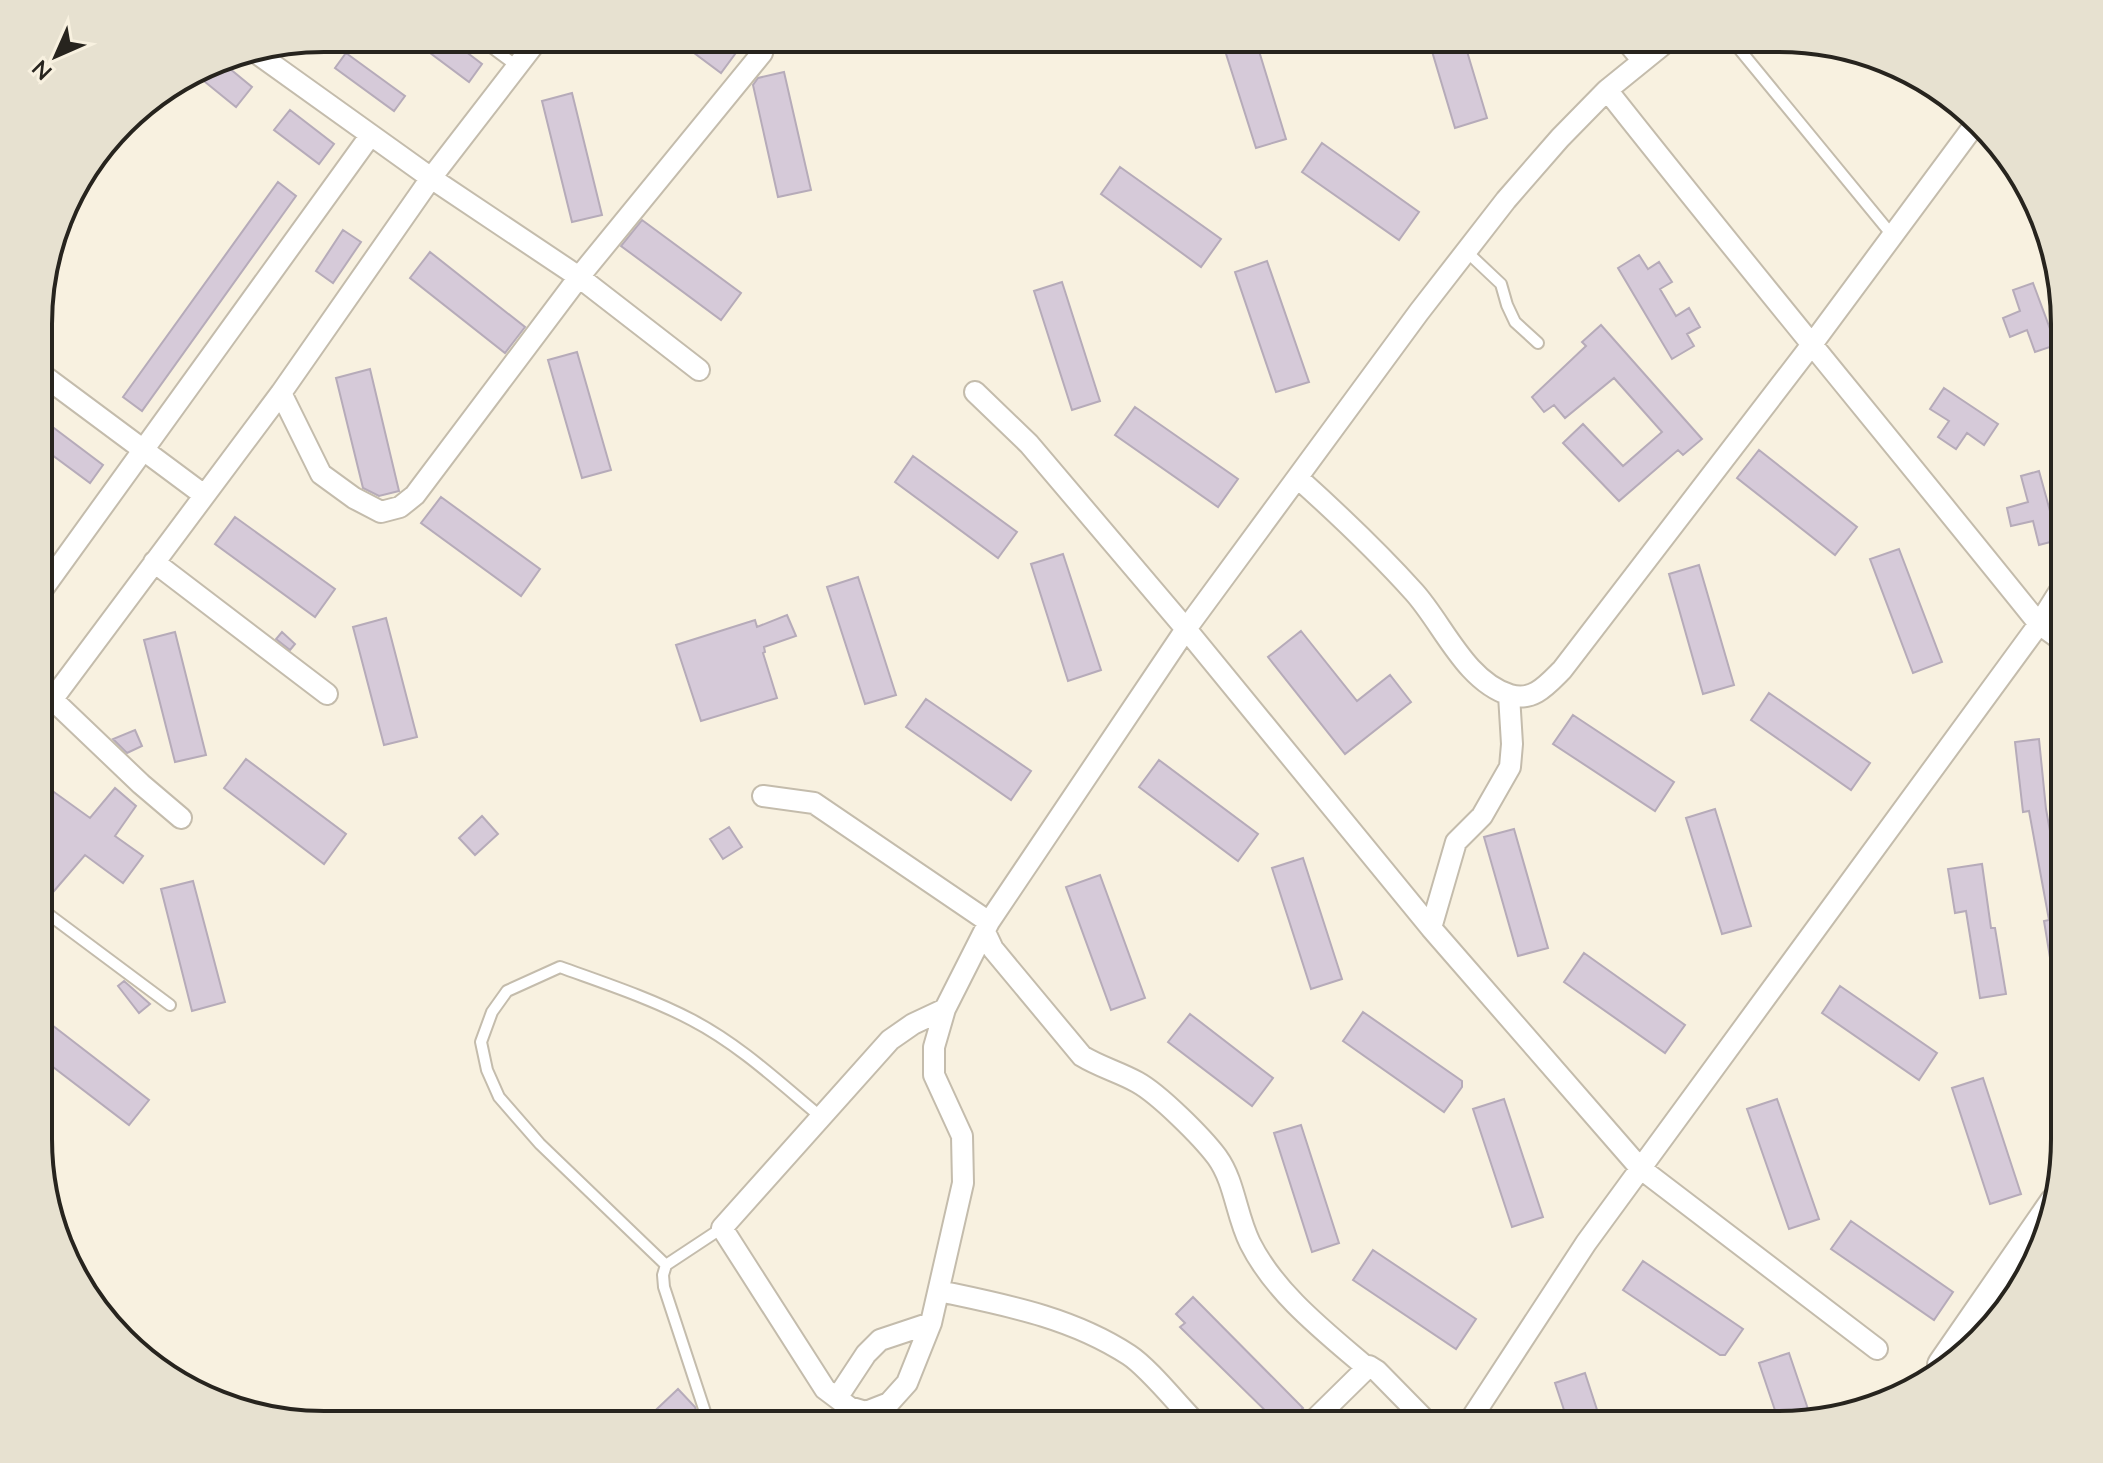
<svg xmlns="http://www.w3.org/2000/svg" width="2103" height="1463" viewBox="0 0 2103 1463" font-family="Lato,sans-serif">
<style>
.building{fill:#d6cad9;stroke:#b6abb9;stroke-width:2}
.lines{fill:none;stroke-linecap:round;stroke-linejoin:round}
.service-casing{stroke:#c4bcac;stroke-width:14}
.minor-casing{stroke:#c4bcac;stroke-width:24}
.secondary-casing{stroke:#c4bcac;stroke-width:34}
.service{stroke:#fff;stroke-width:10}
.minor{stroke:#fff;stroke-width:20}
.secondary{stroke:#fff;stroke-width:30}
.rim{fill:none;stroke:#27241e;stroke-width:4}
</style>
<rect width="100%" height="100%" fill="#f8f1e0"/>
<path class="building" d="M 410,38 L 448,38 L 482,64 L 469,82 Z
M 674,38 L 730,38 L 741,46 L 721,73 Z
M 1221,38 L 1255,38 L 1286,139 L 1256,148 Z
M 1428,38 L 1463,38 L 1487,118 L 1455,128 Z
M 346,53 L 405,96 L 394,111 L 335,68 Z
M 218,59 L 252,87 L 236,107 L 194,73 Z
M 784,72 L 811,190 L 778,197 L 753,85 L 758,78 Z
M 572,93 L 602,215 L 572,222 L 542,101 Z
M 290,110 L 334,144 L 319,164 L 274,130 Z
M 1322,143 L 1419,212 L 1399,240 L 1302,172 Z
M 1120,167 L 1221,239 L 1201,267 L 1101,194 Z
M 278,182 L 296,196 L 142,411 L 123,397 Z
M 642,220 L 741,293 L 721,320 L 621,246 Z
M 343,230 L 361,242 L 333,283 L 316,271 Z
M 430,252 L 525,327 L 505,353 L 410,278 Z
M 1639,255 L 1648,269 L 1659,262 L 1672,282 L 1660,289 L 1676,316 L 1689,308 L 1700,327 L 1687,334 L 1694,346 L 1672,359 L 1618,268 Z
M 1267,261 L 1309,382 L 1276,392 L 1235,272 Z
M 1062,282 L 1100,401 L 1072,410 L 1034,291 Z
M 2033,283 L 2056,345 L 2035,352 L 2027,330 L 2010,337 L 2003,318 L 2020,311 L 2013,290 Z
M 1601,325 L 1702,439 L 1683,455 L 1678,450 L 1619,501 L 1563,443 L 1583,424 L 1623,466 L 1662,432 L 1614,378 L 1565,418 L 1554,405 L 1544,412 L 1532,397 L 1586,346 L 1582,342 Z
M 577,352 L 611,470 L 582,478 L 548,360 Z
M 370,369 L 399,491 L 379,496 L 363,488 L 336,378 Z
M 1944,388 L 1998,424 L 1984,445 L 1967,433 L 1956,449 L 1938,437 L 1949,421 L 1930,409 Z
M 1135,407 L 1238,479 L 1218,507 L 1115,435 Z
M 46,422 L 103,465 L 90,483 L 40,446 L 40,429 Z
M 1759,450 L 1857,527 L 1835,555 L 1737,478 Z
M 913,456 L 1017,532 L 998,558 L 895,482 Z
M 2039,471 L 2058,540 L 2039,545 L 2033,521 L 2011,526 L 2007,508 L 2028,502 L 2021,476 Z
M 441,497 L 540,569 L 521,596 L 421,523 Z
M 235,517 L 335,589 L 315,617 L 215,544 Z
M 1899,549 L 1942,662 L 1913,673 L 1870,559 Z
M 1063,554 L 1101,670 L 1068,681 L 1031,564 Z
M 1699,565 L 1734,685 L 1703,694 L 1669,574 Z
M 858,577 L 896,695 L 865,704 L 827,587 Z
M 787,615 L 796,636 L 764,647 L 765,652 L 763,653 L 777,698 L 701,721 L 676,645 L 755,620 L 757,627 Z
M 386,618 L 417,737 L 384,745 L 353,627 Z
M 1301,631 L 1357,701 L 1390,675 L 1411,702 L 1345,754 L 1268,657 Z
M 175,632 L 206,755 L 175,762 L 144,640 Z
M 282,632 L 295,644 L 290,650 L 276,639 Z
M 1769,693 L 1870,763 L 1851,790 L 1751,720 Z
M 926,699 L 1031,771 L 1011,800 L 906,727 Z
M 1573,715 L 1674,782 L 1655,811 L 1553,744 Z
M 135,730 L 142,746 L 127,753 L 113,739 Z
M 2039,739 L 2046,809 L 2064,907 L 2064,994 L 2056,994 L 2044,921 L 2049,920 L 2029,811 L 2023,812 L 2015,742 Z
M 246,759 L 346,834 L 324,864 L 224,788 Z
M 1159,760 L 1258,834 L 1238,861 L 1139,787 Z
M 40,782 L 90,818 L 115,788 L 136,806 L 115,836 L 143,856 L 123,883 L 85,855 L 54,891 L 40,879 Z
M 1715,809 L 1751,926 L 1722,934 L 1686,818 Z
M 482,816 L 498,834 L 475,855 L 459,838 Z
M 729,827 L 742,847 L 723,859 L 710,839 Z
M 1514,829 L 1548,948 L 1518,956 L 1484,837 Z
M 1303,858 L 1342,979 L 1311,989 L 1272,868 Z
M 1982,864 L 1991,928 L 1995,928 L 2006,994 L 1980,998 L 1966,911 L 1955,913 L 1948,869 Z
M 1100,875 L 1145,998 L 1111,1010 L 1066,887 Z
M 193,881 L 225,1002 L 192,1011 L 161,889 Z
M 1584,953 L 1685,1025 L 1665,1053 L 1564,982 Z
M 124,981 L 150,1004 L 139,1013 L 118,986 Z
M 1840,986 L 1937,1053 L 1919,1080 L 1822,1013 Z
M 1363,1012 L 1462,1081 L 1462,1087 L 1444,1112 L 1343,1041 Z
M 1190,1014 L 1273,1078 L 1252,1106 L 1168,1042 Z
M 52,1025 L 149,1100 L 129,1125 L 40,1057 L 40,1040 Z
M 1983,1078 L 2021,1194 L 1990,1204 L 1952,1088 Z
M 1504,1099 L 1543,1217 L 1512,1227 L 1473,1109 Z
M 1777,1099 L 1819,1219 L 1789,1229 L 1747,1109 Z
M 1301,1125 L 1339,1243 L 1312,1252 L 1274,1133 Z
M 1851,1221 L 1953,1292 L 1934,1320 L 1831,1249 Z
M 1373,1250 L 1476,1319 L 1456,1349 L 1353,1280 Z
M 1643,1261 L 1743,1329 L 1725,1355 L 1720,1355 L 1623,1290 Z
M 1193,1297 L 1303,1408 L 1287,1424 L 1280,1417 L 1276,1421 L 1180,1327 L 1185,1323 L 1176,1314 Z
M 1789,1353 L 1811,1418 L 1780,1425 L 1759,1363 Z
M 1585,1373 L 1602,1425 L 1569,1425 L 1555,1383 Z
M 678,1389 L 695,1407 L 698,1417 L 691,1425 L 640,1425 Z"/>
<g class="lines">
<g class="service-casing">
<path id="service" d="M 479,38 L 518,67
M 1618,39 L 1639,64
M 1731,39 L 1892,235
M 1466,251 L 1501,284 L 1507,305 L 1515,322 L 1538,343
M 40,908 L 170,1005
M 666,1265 L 540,1144 L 499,1097 L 487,1070 L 481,1042 L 492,1012 L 507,991 L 560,967 C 604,983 650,998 692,1020 C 740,1045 780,1083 821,1117
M 709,1424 L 664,1287 L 663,1275 L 666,1265 L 722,1228"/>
</g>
<g class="minor-casing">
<path id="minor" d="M 255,52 L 431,178 L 579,277 L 699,370
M 1607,90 C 1749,270 1896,446 2039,624 L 2064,642
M 40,373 L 204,495
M 975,392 L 1029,444 L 1186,629 L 1431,928 L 1640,1168 L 1877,1349
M 281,393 L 321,474 L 354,498 L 381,512 L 400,507 L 415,495 L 579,277 L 762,53 L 766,38
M 1299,479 C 1339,515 1378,552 1414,592 C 1443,624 1465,681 1510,695 C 1533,702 1547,685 1562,670 L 1813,343 L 1976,123
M 154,562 L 327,694
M 40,593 L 370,136
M 53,700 L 141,784 L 181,818
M 40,716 L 281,393 L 431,178 L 539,38
M 763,796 L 814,803 L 989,922
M 1431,928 L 1456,842 L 1482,816 L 1510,767 L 1512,744 L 1509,695
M 985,932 L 993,949 L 1082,1056 C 1100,1067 1119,1072 1137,1082 C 1159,1094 1202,1137 1217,1157 C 1235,1182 1236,1215 1250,1243 C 1275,1293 1324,1331 1366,1367
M 945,1009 L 934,1047 L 934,1075 L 962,1136 L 963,1183 L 931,1323 L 907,1383 L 889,1403 L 866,1412 L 849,1407 L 825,1389 L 722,1228 L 890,1040 L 913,1024 L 945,1009 L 989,922 L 1186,629 L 1419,312 L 1506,200 L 1560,138 L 1607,90 L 1670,39
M 939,1291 C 1005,1305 1071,1317 1129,1355 C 1149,1368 1179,1406 1198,1425
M 837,1398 L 866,1354 L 880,1340 L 931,1323
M 1309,1425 L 1369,1366 L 1377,1371 L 1430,1425
M 1467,1425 L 1586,1243 L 2039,624 L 2064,584"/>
</g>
<g class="secondary-casing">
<path id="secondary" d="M 1943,1365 L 2055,1203"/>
</g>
<use href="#service" class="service"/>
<use href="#minor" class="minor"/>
<use href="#secondary" class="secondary"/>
</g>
<path d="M0 0H2103V1463H0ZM324 52H1779A272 272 0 0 1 2051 324V1139A272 272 0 0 1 1779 1411H324A272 272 0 0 1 52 1139V324A272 272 0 0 1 324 52Z" fill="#e7e1d0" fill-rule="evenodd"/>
<path class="rim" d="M324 52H1779A272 272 0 0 1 2051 324V1139A272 272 0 0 1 1779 1411H324A272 272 0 0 1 52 1139V324A272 272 0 0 1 324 52Z"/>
<g transform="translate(56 56) rotate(225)" stroke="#f8f1e0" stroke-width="6" paint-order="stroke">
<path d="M0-6L14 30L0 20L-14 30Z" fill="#27241e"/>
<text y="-12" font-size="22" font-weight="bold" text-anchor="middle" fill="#27241e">N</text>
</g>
</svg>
